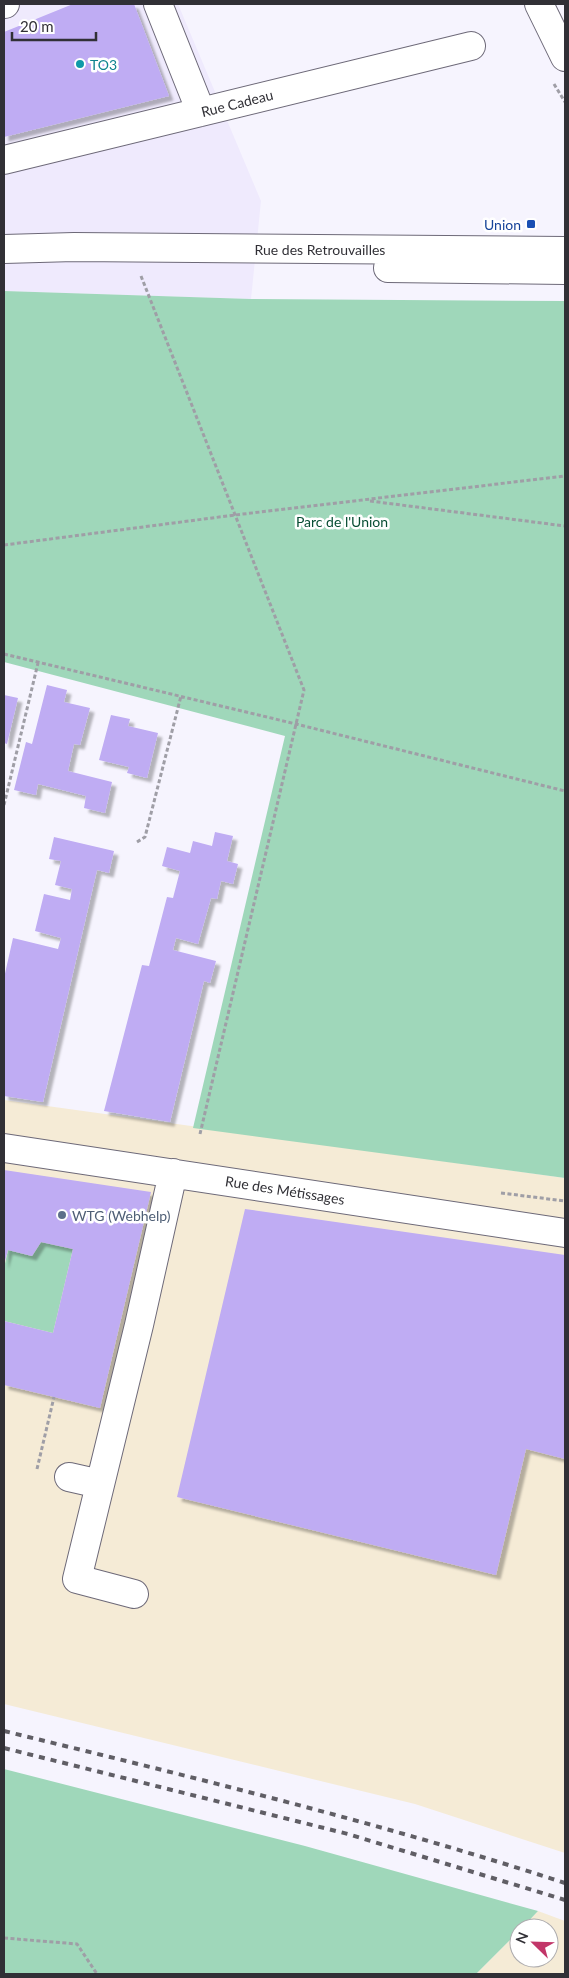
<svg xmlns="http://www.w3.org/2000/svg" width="569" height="1978" viewBox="0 0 569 1978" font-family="Lato,sans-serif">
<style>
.commercial{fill:#f5ebd6}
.built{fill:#efeafd}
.green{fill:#9fd7ba}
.building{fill:#bfacf3;filter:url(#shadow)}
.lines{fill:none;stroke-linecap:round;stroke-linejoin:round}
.minor-casing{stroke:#6d6978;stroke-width:30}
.path{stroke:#9f9ea6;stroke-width:3;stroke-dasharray:4 2.5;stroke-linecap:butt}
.minor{stroke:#fff;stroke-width:28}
.rail{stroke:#605e65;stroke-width:4;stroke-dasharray:6 6;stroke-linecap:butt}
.culture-dot{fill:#0f9aa8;stroke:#fff;stroke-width:2}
.transit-dot{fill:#1a4fb4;stroke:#fff;stroke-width:2}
.service-dot{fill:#5c6f8a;stroke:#fff;stroke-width:2}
.labels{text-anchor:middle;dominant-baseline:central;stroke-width:5;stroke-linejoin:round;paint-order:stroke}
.culture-label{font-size:14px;fill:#0d838f;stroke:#fff;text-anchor:start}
.street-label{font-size:14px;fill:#313036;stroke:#fff}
.transit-label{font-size:14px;fill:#164399;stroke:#fff;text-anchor:end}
.park-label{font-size:14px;fill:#084e34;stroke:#fff}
.service-label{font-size:14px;fill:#4e5e75;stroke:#fff;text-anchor:start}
</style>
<defs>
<filter id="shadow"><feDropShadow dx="4.5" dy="4.5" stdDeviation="1" flood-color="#0004"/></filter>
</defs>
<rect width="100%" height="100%" fill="#f6f4fe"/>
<path class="commercial" d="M 4,1100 L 565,1178 L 565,1853 L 415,1804 L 4,1704 Z
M 538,1911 L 565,1921 L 565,1974 L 476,1974 L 519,1931 L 519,1958 L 549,1958 L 549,1928 L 522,1928 Z"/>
<path class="built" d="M 4,4 L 178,4 L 261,201 L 251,299 L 4,291 Z"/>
<path class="green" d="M 4,291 L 251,299 L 565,301 L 565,1178 L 193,1128 L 285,736 L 4,662 Z
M 41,1242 L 73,1249 L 53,1333 L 4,1321 L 4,1268 L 8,1250 L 32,1256 Z
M 4,1769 L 305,1846 L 538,1911 L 522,1928 L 519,1928 L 519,1931 L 476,1974 L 4,1974 Z"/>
<path class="building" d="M 73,4 L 134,4 L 169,96 L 4,137 L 4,32 Z
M 47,685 L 67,690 L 64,702 L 90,708 L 80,745 L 74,744 L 68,771 L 112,782 L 105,813 L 84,808 L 86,796 L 38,784 L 36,795 L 14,790 L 26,742 L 32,744 Z
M 4,695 L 18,698 L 7,744 L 4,743 Z
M 111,715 L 130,719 L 128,726 L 158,733 L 147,778 L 127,773 L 129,767 L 99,760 Z
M 215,832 L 233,836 L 227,861 L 238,864 L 233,884 L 221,881 L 217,899 L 211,898 L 198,944 L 176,938 L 173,950 L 216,961 L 210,983 L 204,981 L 170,1122 L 104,1111 L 142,965 L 149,966 L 167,897 L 173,898 L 180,871 L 162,866 L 167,847 L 190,853 L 193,841 L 212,846 Z
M 54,837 L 114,851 L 109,873 L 97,870 L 43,1102 L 4,1096 L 4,978 L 13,938 L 58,949 L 61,938 L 35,931 L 44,894 L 70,900 L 72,889 L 55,885 L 61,861 L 49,859 Z
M 4,1170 L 151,1192 L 100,1408 L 4,1385 L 4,1321 L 53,1333 L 73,1249 L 41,1242 L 32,1256 L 8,1250 L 4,1265 Z
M 245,1209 L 565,1255 L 565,1459 L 526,1449 L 496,1575 L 177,1497 Z"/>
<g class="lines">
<g class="minor-casing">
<path id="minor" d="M 4,4 L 5,4
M 158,4 L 201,112
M 539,4 L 565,57
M 4,160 L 471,46
M 4,249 L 74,247 L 565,251
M 388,268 L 565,270
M 4,1148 L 565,1233
M 69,1477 L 100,1484
M 134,1594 L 77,1579 L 139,1325 L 173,1173"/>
</g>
<path class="path" d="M 554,84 L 565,102
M 141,276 L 304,690 L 200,1134
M 370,501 L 565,526
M 4,545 L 235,515 L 565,476
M 4,654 L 296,724 L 565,791
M 4,805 L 38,663
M 137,842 L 145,837 L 181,696
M 501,1193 L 565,1201
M 37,1469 L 54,1397
M 4,1938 L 77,1944 L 97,1974"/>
<use href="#minor" class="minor"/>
<path class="rail" d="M 4,1731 C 192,1777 381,1823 565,1883
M 4,1748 L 348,1834 L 565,1900"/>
</g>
<circle class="culture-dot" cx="80" cy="64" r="5"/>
<rect class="transit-dot" x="526" y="219" width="10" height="10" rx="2.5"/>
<circle class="service-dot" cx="62" cy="1215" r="5"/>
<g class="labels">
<g class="culture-label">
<text x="90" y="64">TO3</text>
</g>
<g class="street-label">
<text transform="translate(237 103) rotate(-14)">Rue Cadeau</text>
<text x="320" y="249">Rue des Retrouvailles</text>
<text transform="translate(285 1190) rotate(9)">Rue des Métissages</text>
</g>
<g class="transit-label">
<text x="521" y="224">Union</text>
</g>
<g class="park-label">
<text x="342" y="521">Parc de l'Union</text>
</g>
<g class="service-label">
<text x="72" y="1215">WTG (Webhelp)</text>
</g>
</g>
<rect width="569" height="1978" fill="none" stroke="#313036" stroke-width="10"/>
<g transform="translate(534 1943) rotate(293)"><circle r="24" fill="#ffffff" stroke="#adacaf"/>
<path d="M0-4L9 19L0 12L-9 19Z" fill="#c23669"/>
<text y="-8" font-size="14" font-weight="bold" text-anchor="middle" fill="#313036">N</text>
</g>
<path d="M12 32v8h84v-8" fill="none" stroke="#313036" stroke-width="2.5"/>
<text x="20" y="32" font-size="15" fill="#313036" stroke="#ffffff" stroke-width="4" paint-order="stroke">20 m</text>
</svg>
